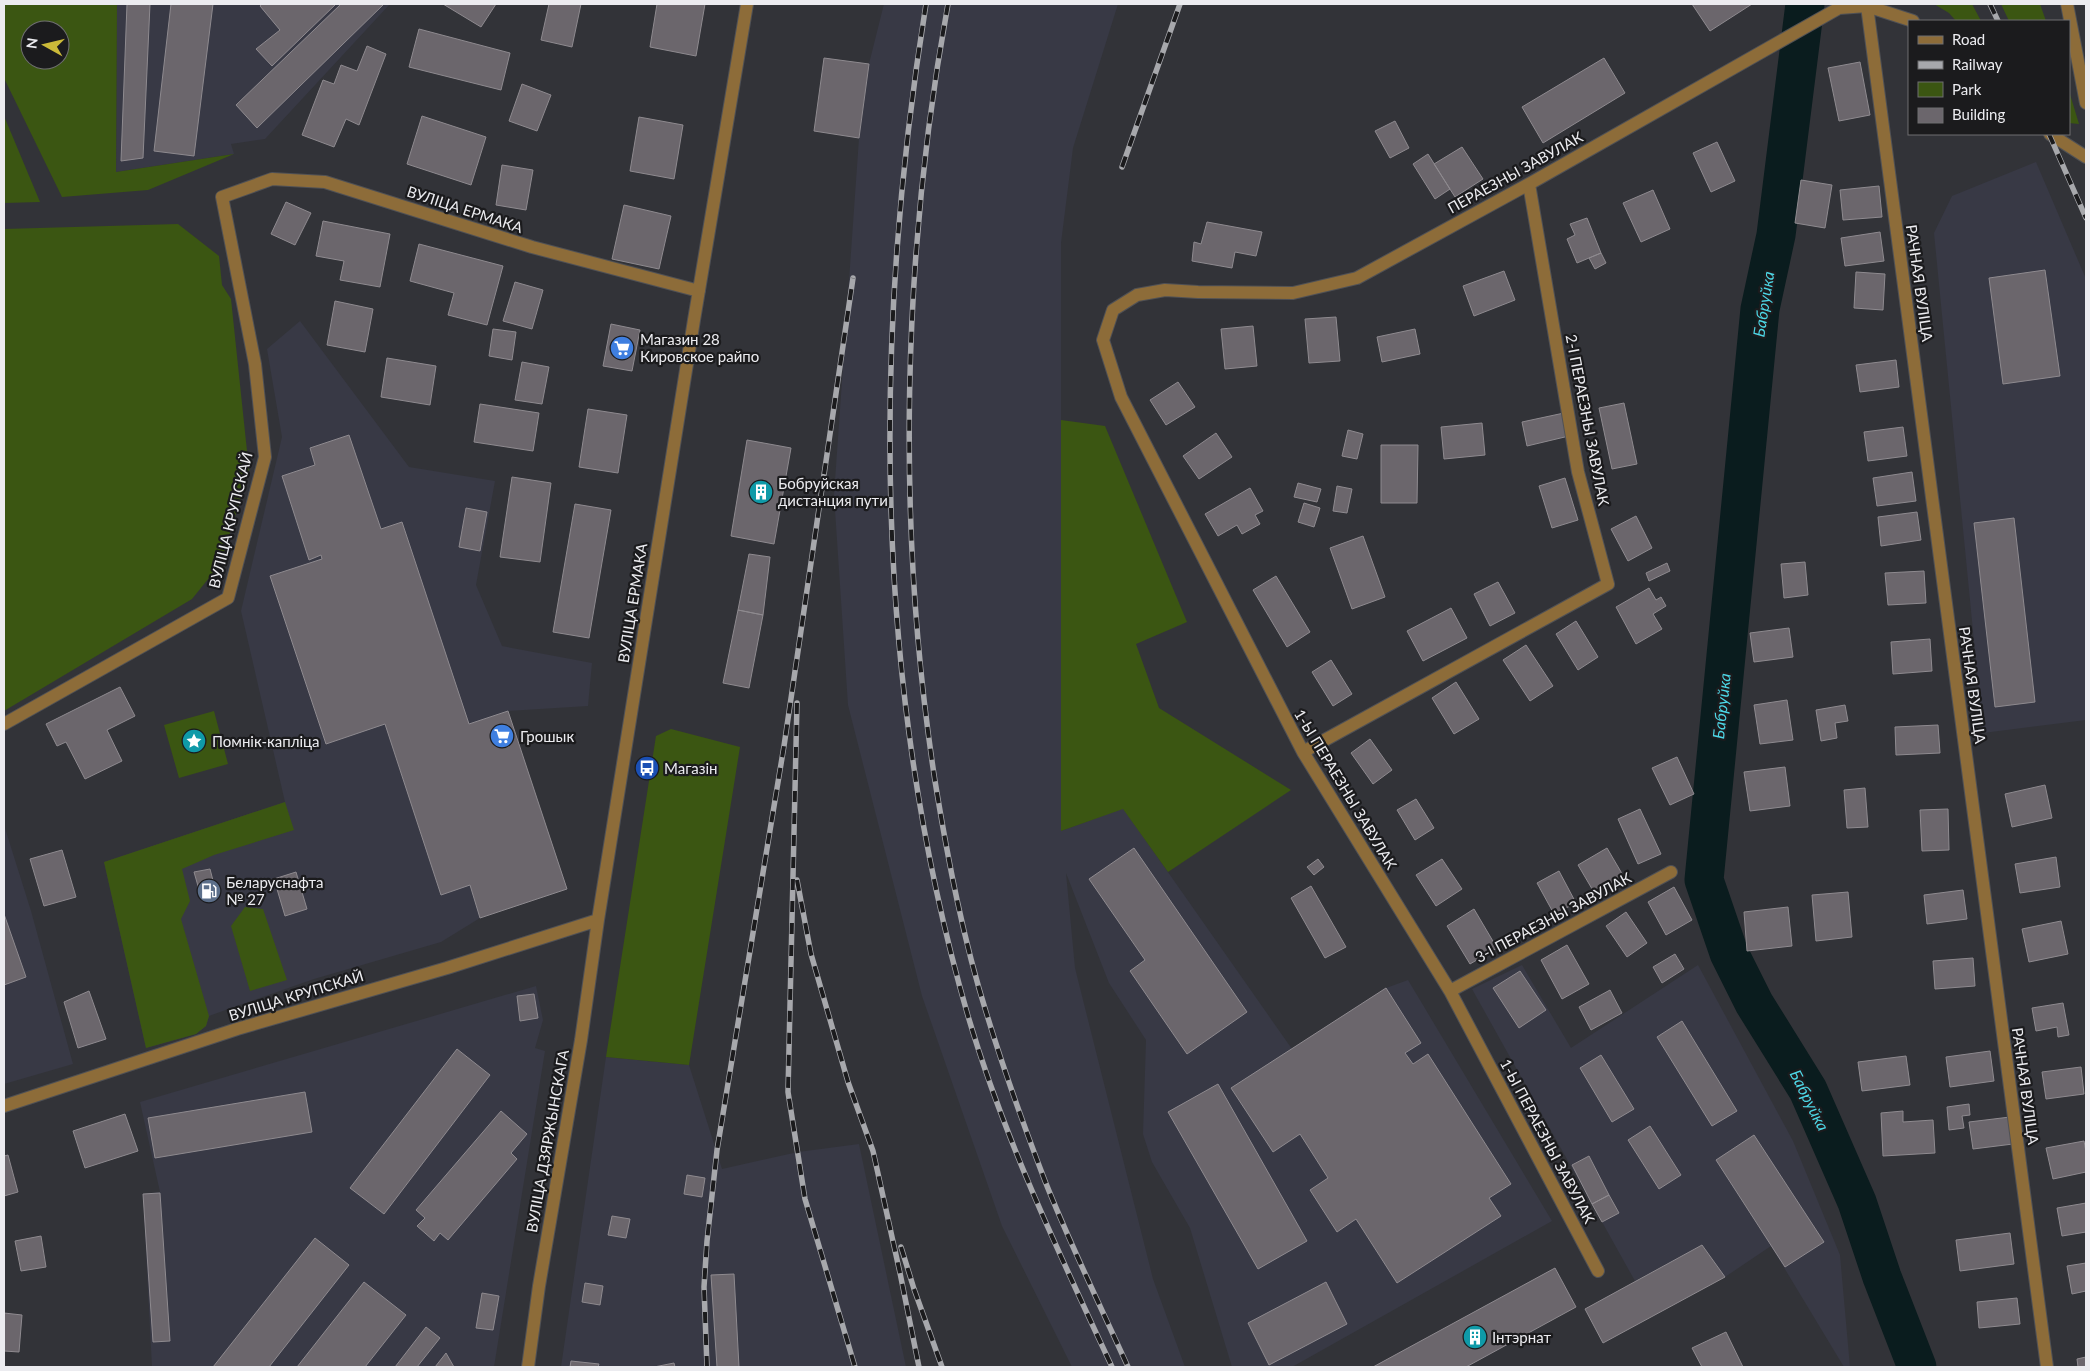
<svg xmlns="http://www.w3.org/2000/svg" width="2090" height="1371" viewBox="0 0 2090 1371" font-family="Lato,sans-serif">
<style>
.built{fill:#383945}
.green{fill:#3b5612;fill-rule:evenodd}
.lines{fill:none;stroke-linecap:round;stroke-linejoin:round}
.river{stroke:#0a1c1e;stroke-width:39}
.building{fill:#6b666c;stroke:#8e8a8f}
.street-casing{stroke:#505155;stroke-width:14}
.street{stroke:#8d6c39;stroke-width:12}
.rail-casing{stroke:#a7a8ac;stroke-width:5.5}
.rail{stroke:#1b1b1d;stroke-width:4;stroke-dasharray:11;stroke-linecap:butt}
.labels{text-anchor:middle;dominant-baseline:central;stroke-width:4.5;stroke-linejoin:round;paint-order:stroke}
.street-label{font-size:15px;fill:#ececf0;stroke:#1b1b1d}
.poi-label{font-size:15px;fill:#ececf0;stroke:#1b1b1d;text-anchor:start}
.water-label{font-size:16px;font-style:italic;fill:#4dd7e6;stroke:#1b1b1d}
</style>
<rect width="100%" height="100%" fill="#323338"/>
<path class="built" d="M 117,4 L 390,4 L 265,139 L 231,144 L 234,154 L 116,172 Z
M 884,4 L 1118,4 L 1073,148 L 1061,243 L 1061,831 L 1123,808 L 1292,1049 L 1386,988 L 1408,980 L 1552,1221 L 1292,1367 L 1232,1367 L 1190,1228 L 1152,1162 L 1143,1134 L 1146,1040 L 1109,983 L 1066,873 L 1075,968 L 1153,1279 L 1185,1367 L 1072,1367 L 1002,1226 L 922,996 L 848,705 L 834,495 L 859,138 L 869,64 Z
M 2036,162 L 2086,279 L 2086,720 L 1983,733 L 1934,233 L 1952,196 Z
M 300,321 L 409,467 L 495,481 L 476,585 L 502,646 L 592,663 L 588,706 L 508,711 L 480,918 L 441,942 L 314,979 L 231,1008 L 209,1016 L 206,1026 L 196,1034 L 146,1048 L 104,862 L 285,802 L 241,611 L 282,437 L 267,349 Z
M 4,825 L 31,911 L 73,1064 L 4,1084 Z
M 1522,965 L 1571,1048 L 1698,965 L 1793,1141 L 1840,1255 L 1850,1367 L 1844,1367 L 1771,1246 L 1725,1277 L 1702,1245 L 1635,1281 L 1472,989 Z
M 536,986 L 543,1020 L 535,1048 L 545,1051 L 494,1367 L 152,1367 L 143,1194 L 160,1192 L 140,1102 Z
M 606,1057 L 689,1065 L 722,1169 L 798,1152 L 859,1144 L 906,1367 L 561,1367 Z"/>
<path class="green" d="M 4,4 L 117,4 L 116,172 L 234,154 L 148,190 L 62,197 L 4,78 ZM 30,30 L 60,30 L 60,60 L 30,60 Z
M 1934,4 L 1972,4 L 1981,21 L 1956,21 L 1949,13 Z
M 2001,4 L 2040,4 L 2046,21 L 2009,21 Z
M 2069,91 L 2079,124 L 2069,123 Z
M 4,116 L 40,202 L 4,203 Z
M 178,224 L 219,256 L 222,285 L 231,299 L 249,470 L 221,563 L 192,599 L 4,711 L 4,229 Z
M 1061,420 L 1105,426 L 1187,622 L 1136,644 L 1159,708 L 1291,790 L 1168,872 L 1123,809 L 1061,831 Z
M 214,711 L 228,764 L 179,778 L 164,725 Z
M 671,729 L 740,747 L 689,1065 L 606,1057 L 656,736 Z
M 285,802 L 294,830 L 214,855 L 182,869 L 190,901 L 181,919 L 209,1016 L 206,1026 L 196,1034 L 146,1048 L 104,862 Z
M 245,907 L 263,909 L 287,980 L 250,991 L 231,926 Z"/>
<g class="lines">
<path class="river" d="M 1805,4 L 1776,235 L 1760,309 L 1704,880 L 1729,953 L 1754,1003 L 1808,1090 L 1857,1202 L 1882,1277 L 1917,1367"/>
</g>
<path class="building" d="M 127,4 L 150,4 L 143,158 L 121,161 Z
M 171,4 L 213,4 L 194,156 L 154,151 Z
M 262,4 L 336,4 L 272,66 L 256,49 L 280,30 L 260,6 Z
M 341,4 L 384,4 L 257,128 L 236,105 Z
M 443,4 L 496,4 L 481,27 Z
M 549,4 L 581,4 L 572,47 L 541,40 Z
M 657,4 L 705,4 L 696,56 L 650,47 Z
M 1692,4 L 1752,4 L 1710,31 Z
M 419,29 L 510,53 L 501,90 L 409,67 Z
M 367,46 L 386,54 L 359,125 L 346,119 L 334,147 L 302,135 L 323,80 L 334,84 L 341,65 L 357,71 Z
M 824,58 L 869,64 L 859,138 L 814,131 Z
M 1604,58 L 1625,93 L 1543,143 L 1522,107 Z
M 1860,62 L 1870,115 L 1839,121 L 1828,68 Z
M 522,84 L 551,95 L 537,131 L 509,121 Z
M 422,116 L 486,137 L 471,185 L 407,164 Z
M 639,117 L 683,125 L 674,179 L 630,171 Z
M 1395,121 L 1409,148 L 1390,158 L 1375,131 Z
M 1717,142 L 1735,181 L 1711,192 L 1693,153 Z
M 1462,147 L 1483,179 L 1455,197 L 1434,164 Z
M 1428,154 L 1450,189 L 1435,199 L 1413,164 Z
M 502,165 L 533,170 L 526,210 L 496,205 Z
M 1801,180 L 1832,185 L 1825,228 L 1795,223 Z
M 1879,186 L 1882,217 L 1843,220 L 1840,190 Z
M 1653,190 L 1670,229 L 1641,242 L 1623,203 Z
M 286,202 L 311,213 L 295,245 L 271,234 Z
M 624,205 L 671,216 L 659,269 L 612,259 Z
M 1587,218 L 1601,253 L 1577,263 L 1567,239 L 1575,235 L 1570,224 Z
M 323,221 L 390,234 L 380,287 L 340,280 L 344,261 L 316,256 Z
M 1207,222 L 1262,232 L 1256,256 L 1235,252 L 1232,268 L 1192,261 L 1194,242 L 1201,244 Z
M 1880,232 L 1884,261 L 1845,266 L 1841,238 Z
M 419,244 L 503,266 L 487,325 L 448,315 L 454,293 L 410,281 Z
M 1601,253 L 1606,263 L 1595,269 L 1589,258 Z
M 2045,270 L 2060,376 L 2003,384 L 1989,278 Z
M 1504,271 L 1515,300 L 1474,316 L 1463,286 Z
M 1856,272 L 1885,274 L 1883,310 L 1854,308 Z
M 515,282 L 543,290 L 532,329 L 503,321 Z
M 335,301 L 373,309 L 365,352 L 327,345 Z
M 1336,317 L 1340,361 L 1309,363 L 1305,319 Z
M 611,324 L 640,330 L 632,371 L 603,366 Z
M 1253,326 L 1257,366 L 1225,369 L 1221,329 Z
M 493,329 L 516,332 L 512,360 L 489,356 Z
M 1415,329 L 1420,354 L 1382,362 L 1377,337 Z
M 387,358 L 436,366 L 430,405 L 381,397 Z
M 1896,360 L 1899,387 L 1860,392 L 1856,365 Z
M 522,362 L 549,367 L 542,404 L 515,400 Z
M 1178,382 L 1195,407 L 1166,425 L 1150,400 Z
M 1624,403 L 1637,464 L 1612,469 L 1599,408 Z
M 480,404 L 539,413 L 533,451 L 474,442 Z
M 588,409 L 627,415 L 618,473 L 579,467 Z
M 1564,413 L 1569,436 L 1527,446 L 1522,422 Z
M 1482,423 L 1485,455 L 1444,459 L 1441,427 Z
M 1903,427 L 1907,456 L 1868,461 L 1864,432 Z
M 1348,430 L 1363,434 L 1357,459 L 1342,456 Z
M 1216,433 L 1232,457 L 1199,479 L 1183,456 Z
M 349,435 L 381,529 L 402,522 L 469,724 L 508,711 L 567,889 L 480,918 L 470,885 L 441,895 L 385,724 L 326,744 L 270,576 L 322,559 L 321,555 L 309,560 L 282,476 L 315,465 L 310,448 Z
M 747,440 L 791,448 L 774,544 L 731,536 Z
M 1381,445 L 1418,445 L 1417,503 L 1381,503 Z
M 1912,472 L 1916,501 L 1877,506 L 1873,478 Z
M 512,477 L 551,483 L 540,562 L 500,557 Z
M 1565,478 L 1578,520 L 1552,528 L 1539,486 Z
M 1298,483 L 1321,489 L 1317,502 L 1294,497 Z
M 1337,486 L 1352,489 L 1347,513 L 1333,511 Z
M 1250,488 L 1263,511 L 1255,515 L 1260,524 L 1242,534 L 1237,525 L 1218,536 L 1205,514 Z
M 1304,503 L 1320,508 L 1314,527 L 1298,522 Z
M 575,504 L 611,510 L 589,638 L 553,632 Z
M 466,508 L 487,512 L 480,551 L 459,547 Z
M 1917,512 L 1921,540 L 1881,546 L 1878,517 Z
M 1636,516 L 1652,548 L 1628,561 L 1611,529 Z
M 2014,518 L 2035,702 L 1995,707 L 1974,523 Z
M 1363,536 L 1385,597 L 1352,609 L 1330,548 Z
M 749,554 L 770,557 L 763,615 L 738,610 Z
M 1805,562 L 1808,595 L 1784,598 L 1781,564 Z
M 1667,563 L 1670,571 L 1649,581 L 1646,573 Z
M 1924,571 L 1926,603 L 1888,605 L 1885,573 Z
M 1276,576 L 1310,632 L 1287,647 L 1253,590 Z
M 1498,582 L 1515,613 L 1490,626 L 1474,594 Z
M 1649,588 L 1656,600 L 1661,597 L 1666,606 L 1653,614 L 1662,629 L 1636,644 L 1616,607 Z
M 1451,608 L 1467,638 L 1423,661 L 1407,631 Z
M 738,610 L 763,615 L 749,688 L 723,683 Z
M 1576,621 L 1598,657 L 1578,670 L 1556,634 Z
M 1789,628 L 1793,657 L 1754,662 L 1750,633 Z
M 1930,639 L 1932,671 L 1893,674 L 1891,642 Z
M 1526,645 L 1553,686 L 1530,701 L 1503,660 Z
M 1331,660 L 1352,694 L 1333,706 L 1312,672 Z
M 1456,682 L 1479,719 L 1454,734 L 1432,698 Z
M 120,687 L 135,716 L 107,730 L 122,761 L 85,779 L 66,742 L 57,746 L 46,724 Z
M 1787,700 L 1793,740 L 1760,744 L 1754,705 Z
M 1845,705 L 1848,721 L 1835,723 L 1837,738 L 1821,741 L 1816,710 Z
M 1938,725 L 1940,753 L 1896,755 L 1895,727 Z
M 1370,739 L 1392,770 L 1373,784 L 1351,753 Z
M 1677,757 L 1694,794 L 1670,805 L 1652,768 Z
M 1785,767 L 1790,806 L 1750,811 L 1744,772 Z
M 2045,785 L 2052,818 L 2012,827 L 2005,794 Z
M 1865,788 L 1868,827 L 1847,828 L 1844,790 Z
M 1416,799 L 1434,828 L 1415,840 L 1397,810 Z
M 1640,809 L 1661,854 L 1638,864 L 1618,819 Z
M 1948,809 L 1949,850 L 1922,851 L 1920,810 Z
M 1134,848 L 1247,1012 L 1187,1054 L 1130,971 L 1145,960 L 1089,879 Z
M 1607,848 L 1624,877 L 1595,894 L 1578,865 Z
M 62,850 L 76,897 L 44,906 L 30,859 Z
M 2056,857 L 2060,887 L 2020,893 L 2015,864 Z
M 1318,859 L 1324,867 L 1314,875 L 1307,867 Z
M 1442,859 L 1462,889 L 1436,906 L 1416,875 Z
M 210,869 L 217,896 L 202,900 L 194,872 Z
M 1559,871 L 1576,903 L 1554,914 L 1537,883 Z
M 296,872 L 307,909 L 285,916 L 274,879 Z
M 1311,886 L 1346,947 L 1325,958 L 1291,898 Z
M 1674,887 L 1692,920 L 1666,935 L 1648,902 Z
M 1963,890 L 1967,919 L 1927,924 L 1924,895 Z
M 1848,892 L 1852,937 L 1816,941 L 1812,895 Z
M 1788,907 L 1792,946 L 1747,951 L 1744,912 Z
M 1474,909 L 1497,948 L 1470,964 L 1447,926 Z
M 1626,912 L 1647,943 L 1627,957 L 1606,926 Z
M 4,914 L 26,977 L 4,985 Z
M 2061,921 L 2068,954 L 2029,962 L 2022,929 Z
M 1567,945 L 1589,984 L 1562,999 L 1541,960 Z
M 1675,954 L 1684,969 L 1662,983 L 1653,967 Z
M 1973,958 L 1975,986 L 1935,989 L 1933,961 Z
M 1520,971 L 1546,1010 L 1519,1028 L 1493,988 Z
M 1386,988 L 1421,1043 L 1405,1053 L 1413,1064 L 1428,1054 L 1511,1184 L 1489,1198 L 1501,1216 L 1397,1283 L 1356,1219 L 1337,1232 L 1310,1190 L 1328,1178 L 1300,1134 L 1273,1152 L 1231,1088 Z
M 1610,990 L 1622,1013 L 1591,1030 L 1579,1007 Z
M 89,991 L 106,1039 L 78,1048 L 64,1002 Z
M 534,994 L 538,1018 L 520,1021 L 517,996 Z
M 2063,1003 L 2069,1035 L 2058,1037 L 2057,1027 L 2036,1031 L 2032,1008 Z
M 1682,1021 L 1737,1111 L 1712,1126 L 1657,1037 Z
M 457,1049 L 490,1075 L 384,1214 L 350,1188 Z
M 1990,1051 L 1994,1081 L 1950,1087 L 1946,1057 Z
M 1601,1055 L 1634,1109 L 1612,1122 L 1580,1068 Z
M 1906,1056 L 1910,1085 L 1862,1091 L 1858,1062 Z
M 2081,1067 L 2084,1094 L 2046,1099 L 2042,1072 Z
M 1218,1084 L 1307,1241 L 1258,1269 L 1168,1112 Z
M 305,1092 L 312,1132 L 155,1158 L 148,1118 Z
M 1969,1104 L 1970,1115 L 1962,1116 L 1964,1128 L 1949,1130 L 1947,1107 Z
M 501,1111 L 527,1134 L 511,1153 L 517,1159 L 448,1240 L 440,1233 L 434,1241 L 417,1226 L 425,1218 L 416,1210 Z
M 1903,1111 L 1903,1122 L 1933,1120 L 1935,1153 L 1883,1156 L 1881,1113 Z
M 125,1114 L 138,1151 L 85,1168 L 73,1131 Z
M 2010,1117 L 2013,1144 L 1973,1149 L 1969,1122 Z
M 1650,1126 L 1681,1175 L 1659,1189 L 1628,1140 Z
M 1754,1135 L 1824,1242 L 1785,1267 L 1716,1160 Z
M 2084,1141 L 2086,1152 L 2086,1172 L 2053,1179 L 2046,1148 Z
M 8,1155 L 18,1192 L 4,1196 L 4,1156 Z
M 1589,1156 L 1609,1195 L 1592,1204 L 1572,1165 Z
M 687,1175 L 705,1178 L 702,1197 L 684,1194 Z
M 160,1193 L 170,1341 L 153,1342 L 143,1194 Z
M 1609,1195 L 1619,1213 L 1602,1222 L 1592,1204 Z
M 2086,1203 L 2086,1232 L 2062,1236 L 2057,1208 Z
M 612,1216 L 630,1219 L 626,1238 L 608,1235 Z
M 2010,1233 L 2014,1264 L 1960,1271 L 1956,1240 Z
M 41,1236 L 46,1267 L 21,1271 L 15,1241 Z
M 315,1238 L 349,1265 L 269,1367 L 213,1367 Z
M 1702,1245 L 1725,1277 L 1603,1343 L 1585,1309 Z
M 2086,1263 L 2086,1291 L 2072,1294 L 2067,1266 Z
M 1555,1268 L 1576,1307 L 1466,1367 L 1373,1367 Z
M 734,1274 L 739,1367 L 717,1367 L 711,1275 Z
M 364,1282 L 406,1315 L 365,1367 L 297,1367 Z
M 1326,1282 L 1347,1324 L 1269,1365 L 1248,1323 Z
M 585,1283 L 603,1286 L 600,1305 L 582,1302 Z
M 482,1293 L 499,1296 L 493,1330 L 476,1328 Z
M 2017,1298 L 2020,1324 L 1979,1328 L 1977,1302 Z
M 4,1313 L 22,1315 L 19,1352 L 4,1351 Z
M 426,1327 L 440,1338 L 417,1367 L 395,1367 Z
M 1726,1332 L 1743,1367 L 1702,1367 L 1692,1348 Z
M 446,1353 L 454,1367 L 435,1367 Z
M 2086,1357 L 2086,1367 L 2078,1367 L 2077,1359 Z
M 571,1361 L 599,1364 L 598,1367 L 570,1367 Z
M 674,1363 L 675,1367 L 654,1367 Z"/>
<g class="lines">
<g class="street-casing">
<path id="street" d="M 2067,4 L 2086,103
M 1867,6 L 2047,1367
M 2050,134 L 2086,157
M 4,724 L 228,598 L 265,457 L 255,364 L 222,197 L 272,179 L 325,182 L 532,247 L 699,291
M 1303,752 L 1608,584 L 1578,472 L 1529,184
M 1450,991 L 1671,872
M 4,1106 L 237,1029 L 447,968 L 598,920
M 1598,1271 L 1450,991 L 1303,752 L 1121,397 L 1103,340 L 1113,310 L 1137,295 L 1165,290 L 1198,292 L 1293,293 L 1357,278 L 1529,184 L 1839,8 L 1867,6 L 1913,21
M 528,1367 L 539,1286 L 581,1040 L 598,920 L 694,320 L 747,4"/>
</g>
<use href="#street" class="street"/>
<g class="rail-casing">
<path id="rail" d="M 926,4 C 872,339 873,688 968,1016 C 1004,1138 1059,1253 1112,1367
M 948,4 C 902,255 896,528 935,781 C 948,860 963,939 987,1015 C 1004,1071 1024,1126 1045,1181 C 1070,1244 1100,1305 1128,1367
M 1990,4 L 1998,21
M 2049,134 L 2086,218
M 1122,167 L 1180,4
M 797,703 L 788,1092 L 805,1199 L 855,1367
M 797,880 L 811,954 L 848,1082 L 873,1151 L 900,1273 L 919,1367
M 901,1247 L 914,1289 L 942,1367
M 707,1367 L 704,1287 L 707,1241 L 717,1150 L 784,746 L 853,278"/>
</g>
<use href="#rail" class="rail"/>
</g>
<defs>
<g id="supermarket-disc" transform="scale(1.25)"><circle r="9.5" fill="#3f7fe0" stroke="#1b1b1d"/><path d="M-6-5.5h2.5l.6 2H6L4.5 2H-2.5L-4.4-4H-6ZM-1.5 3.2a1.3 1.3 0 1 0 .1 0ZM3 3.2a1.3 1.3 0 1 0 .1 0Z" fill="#fff"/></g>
<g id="building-disc" transform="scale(1.25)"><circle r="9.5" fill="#0f9aa8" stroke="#1b1b1d"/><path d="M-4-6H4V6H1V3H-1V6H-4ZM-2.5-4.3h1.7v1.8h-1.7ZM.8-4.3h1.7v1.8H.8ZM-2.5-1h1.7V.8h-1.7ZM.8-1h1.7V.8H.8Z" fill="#fff"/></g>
<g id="sight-disc" transform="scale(1.25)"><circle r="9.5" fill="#0f9aa8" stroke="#1b1b1d"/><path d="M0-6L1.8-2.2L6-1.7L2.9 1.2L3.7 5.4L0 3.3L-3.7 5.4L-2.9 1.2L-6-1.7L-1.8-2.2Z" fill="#fff"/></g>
<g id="bus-disc" transform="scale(1.25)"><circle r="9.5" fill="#1a4fb4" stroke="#1b1b1d"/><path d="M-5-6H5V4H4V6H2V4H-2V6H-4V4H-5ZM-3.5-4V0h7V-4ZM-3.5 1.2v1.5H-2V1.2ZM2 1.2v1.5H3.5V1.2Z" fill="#fff"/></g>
<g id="fuel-disc" transform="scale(1.25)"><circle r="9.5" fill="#5c6f8a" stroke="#1b1b1d"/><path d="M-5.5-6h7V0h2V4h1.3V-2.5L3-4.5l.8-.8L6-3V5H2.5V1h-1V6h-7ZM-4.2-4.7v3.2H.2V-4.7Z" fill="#fff"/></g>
</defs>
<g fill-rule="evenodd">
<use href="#supermarket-disc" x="622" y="348"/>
<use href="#building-disc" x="761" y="492"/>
<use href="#supermarket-disc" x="502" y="736"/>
<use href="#sight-disc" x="194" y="741"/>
<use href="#bus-disc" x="647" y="768"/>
<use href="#fuel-disc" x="209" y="891"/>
<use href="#building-disc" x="1475" y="1337"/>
</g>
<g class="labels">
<g class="street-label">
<text transform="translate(1515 172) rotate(-29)">ПЕРАЕЗНЫ ЗАВУЛАК</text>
<text transform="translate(465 209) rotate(18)">ВУЛІЦА ЕРМАКА</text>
<text transform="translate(1920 283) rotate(82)">РАЧНАЯ ВУЛІЦА</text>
<text transform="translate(1588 420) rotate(79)">2-І ПЕРАЕЗНЫ ЗАВУЛАК</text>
<text transform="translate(230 520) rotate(-76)">ВУЛІЦА КРУПСКАЙ</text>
<text transform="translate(632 603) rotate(-81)">ВУЛІЦА ЕРМАКА</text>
<text transform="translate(1973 685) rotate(82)">РАЧНАЯ ВУЛІЦА</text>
<text transform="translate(1346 789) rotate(59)">1-Ы ПЕРАЕЗНЫ ЗАВУЛАК</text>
<text transform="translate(1553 917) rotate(-28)">3-І ПЕРАЕЗНЫ ЗАВУЛАК</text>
<text transform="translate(296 995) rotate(-17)">ВУЛІЦА КРУПСКАЙ</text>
<text transform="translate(2026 1086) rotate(82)">РАЧНАЯ ВУЛІЦА</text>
<text transform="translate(547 1141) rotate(-80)">ВУЛІЦА ДЗЯРЖЫНСКАГА</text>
<text transform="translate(1548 1141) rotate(62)">1-Ы ПЕРАЕЗНЫ ЗАВУЛАК</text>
</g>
<g class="poi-label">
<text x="640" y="339">Магазин 28<tspan x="640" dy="17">Кировское райпо</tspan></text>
<text x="778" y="483">Бобруйская<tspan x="778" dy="17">дистанция пути</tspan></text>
<text x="520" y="736">Грошык</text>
<text x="212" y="741">Помнік-капліца</text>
<text x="664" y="768">Магазін</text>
<text x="226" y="882">Беларуснафта<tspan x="226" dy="17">№ 27</tspan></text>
<text x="1492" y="1337">Інтэрнат</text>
</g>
<g class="water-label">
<text transform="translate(1763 304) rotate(-81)">Бабруйка</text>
<text transform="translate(1721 706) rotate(-84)">Бабруйка</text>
<text transform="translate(1810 1100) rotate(63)">Бабруйка</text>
</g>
</g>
<rect width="2090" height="1371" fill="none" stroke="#ececf0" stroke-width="10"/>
<rect x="1908" y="20" width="162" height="115" fill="#1b1b1d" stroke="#6f6f71"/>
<rect x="1918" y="36" width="25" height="8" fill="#8d6c39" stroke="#6f6f71"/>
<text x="1952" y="45" font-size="15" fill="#ececf0">Road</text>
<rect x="1918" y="61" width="25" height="8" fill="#a7a8ac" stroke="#6f6f71"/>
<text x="1952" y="70" font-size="15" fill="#ececf0">Railway</text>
<rect x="1918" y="82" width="25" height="15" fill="#3b5612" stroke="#6f6f71"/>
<text x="1952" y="95" font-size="15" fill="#ececf0">Park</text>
<rect x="1918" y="108" width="25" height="15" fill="#6b666c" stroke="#6f6f71"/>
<text x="1952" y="120" font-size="15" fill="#ececf0">Building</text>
<g transform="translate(45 45) rotate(278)"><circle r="24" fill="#1b1b1d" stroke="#6f6f71"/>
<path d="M0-4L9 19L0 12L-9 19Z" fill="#cbba39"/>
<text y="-8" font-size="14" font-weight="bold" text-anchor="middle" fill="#ececf0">N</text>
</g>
</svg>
